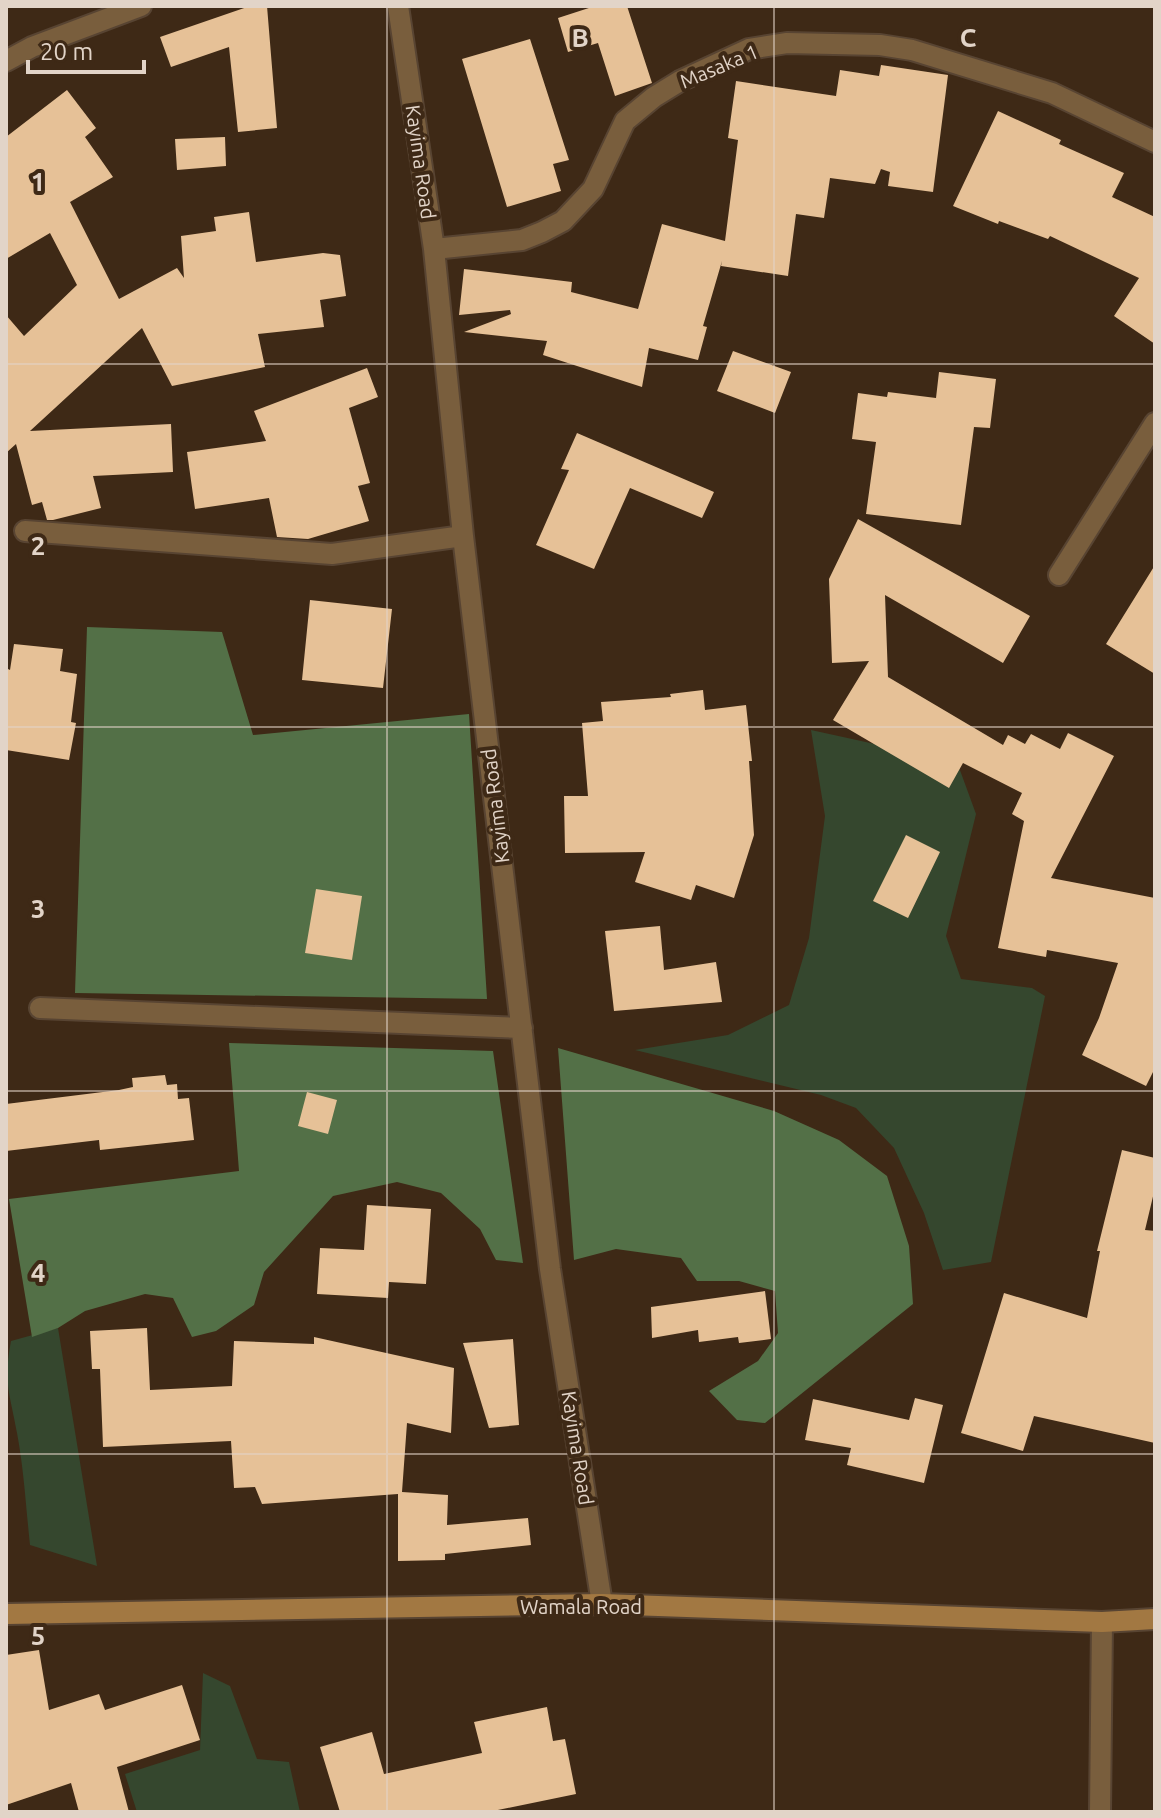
<svg xmlns="http://www.w3.org/2000/svg" width="1161" height="1818" viewBox="0 0 1161 1818" font-family="Ubuntu,sans-serif">
<style>
.green{fill:#35472e}
.forest{fill:#537047}
.building{fill:#e6c197}
.lines{fill:none;stroke-linecap:round;stroke-linejoin:round}
.street-casing{stroke:#584432;stroke-width:24}
.secondary-casing{stroke:#584432;stroke-width:24}
.street{stroke:#795e3d;stroke-width:20}
.secondary{stroke:#a27842;stroke-width:20}
.grid{fill:none;stroke:#e2d4c8;stroke-width:2;stroke-opacity:0.55}
.labels{text-anchor:middle;dominant-baseline:central;stroke-width:8;stroke-linejoin:round;paint-order:stroke}
.street-label{font-size:20px;fill:#e2d4c8;stroke:#3e2916}
.grid-label{font-size:26px;text-anchor:middle;font-weight:bold;fill:#e2d4c8;stroke:#3e2916;stroke-width:8;stroke-linejoin:round;paint-order:stroke}
</style>
<rect width="100%" height="100%" fill="#3e2916"/>
<path class="green" d="M 811,730 L 957,762 L 976,814 L 946,936 L 961,979 L 1032,988 L 1045,996 L 991,1262 L 943,1270 L 924,1213 L 894,1148 L 856,1108 L 821,1095 L 635,1050 L 728,1035 L 789,1005 L 809,938 L 825,816 Z
M 58,1328 L 97,1566 L 30,1545 C 26,1508 24,1470 17,1433 C 10,1393 3,1384 11,1341 Z
M 203,1673 L 230,1686 L 257,1759 L 289,1762 L 300,1812 L 137,1812 L 125,1774 L 200,1750 Z"/>
<path class="forest" d="M 87,627 L 222,632 L 253,735 L 469,714 L 487,999 L 75,993 Z
M 229,1043 L 493,1051 L 523,1263 L 496,1260 L 480,1229 L 441,1193 L 397,1182 L 333,1196 L 264,1272 L 254,1305 L 216,1331 L 192,1337 L 173,1298 L 145,1294 L 85,1311 L 58,1328 L 32,1337 L 9,1199 L 239,1171 Z
M 558,1048 L 774,1111 L 839,1140 L 887,1176 L 909,1246 L 913,1304 L 765,1423 L 737,1420 L 709,1391 L 758,1361 L 778,1333 L 775,1291 L 739,1281 L 697,1281 L 681,1258 L 616,1249 L 574,1260 Z"/>
<path class="building" d="M 250,6 L 267,6 L 277,128 L 238,132 L 229,47 L 171,67 L 160,37 Z
M 595,6 L 627,6 L 652,83 L 615,96 L 598,43 L 568,52 L 558,18 Z
M 530,39 L 569,160 L 553,164 L 561,191 L 507,207 L 462,59 Z
M 881,65 L 948,75 L 933,192 L 888,186 L 890,172 L 881,169 L 875,184 L 830,178 L 824,218 L 796,214 L 788,276 L 721,266 L 722,261 L 703,326 L 707,327 L 698,360 L 649,348 L 642,387 L 543,355 L 547,341 L 464,332 L 511,314 L 510,310 L 459,315 L 464,269 L 572,282 L 571,292 L 638,309 L 662,224 L 725,241 L 738,140 L 728,138 L 736,81 L 836,96 L 840,70 L 879,76 Z
M 67,90 L 96,128 L 85,137 L 113,177 L 70,202 L 119,299 L 177,268 L 184,278 L 181,236 L 216,231 L 214,217 L 249,212 L 256,262 L 323,253 L 340,255 L 346,296 L 320,300 L 324,327 L 258,334 L 265,367 L 172,386 L 142,328 L 30,431 L 171,424 L 173,472 L 93,476 L 101,508 L 53,520 L 47,520 L 42,502 L 32,505 L 16,444 L 6,453 L 6,315 L 24,336 L 77,285 L 50,233 L 6,259 L 6,137 Z
M 998,111 L 1061,140 L 1059,144 L 1124,173 L 1112,197 L 1155,217 L 1155,344 L 1114,316 L 1139,278 L 1050,236 L 1048,239 L 999,221 L 998,224 L 953,206 Z
M 225,137 L 226,166 L 177,170 L 175,139 Z
M 733,351 L 791,372 L 775,413 L 717,391 Z
M 367,368 L 378,397 L 349,408 L 370,483 L 358,486 L 369,521 L 308,539 L 277,537 L 269,498 L 195,509 L 187,452 L 266,441 L 254,411 Z
M 939,372 L 996,379 L 990,428 L 974,427 L 961,525 L 866,514 L 876,442 L 852,439 L 858,393 L 887,397 L 888,392 L 936,398 Z
M 577,433 L 714,492 L 702,518 L 630,488 L 594,569 L 536,545 L 569,470 L 561,469 Z
M 858,519 L 1030,616 L 1003,663 L 885,595 L 888,677 L 1003,745 L 1008,735 L 1025,744 L 1031,734 L 1060,749 L 1068,733 L 1114,756 L 1051,878 L 1155,898 L 1155,1068 L 1146,1086 L 1082,1055 L 1099,1018 L 1118,963 L 1047,950 L 1046,957 L 998,948 L 1024,821 L 1012,814 L 1022,793 L 963,763 L 949,788 L 833,720 L 869,661 L 832,663 L 829,579 Z
M 1155,565 L 1155,674 L 1106,644 Z
M 310,600 L 392,609 L 383,688 L 302,680 Z
M 14,644 L 63,649 L 60,671 L 77,674 L 71,722 L 76,723 L 69,760 L 6,750 L 6,668 L 10,670 Z
M 703,690 L 705,710 L 746,705 L 752,761 L 749,761 L 754,835 L 734,898 L 696,885 L 691,900 L 635,882 L 645,852 L 565,853 L 564,796 L 588,796 L 582,723 L 603,721 L 601,702 L 671,697 L 670,694 Z
M 906,835 L 940,852 L 908,918 L 873,901 Z
M 316,889 L 362,896 L 352,960 L 305,953 Z
M 660,926 L 664,970 L 716,962 L 722,1002 L 614,1011 L 605,931 Z
M 165,1075 L 167,1085 L 177,1084 L 178,1099 L 189,1098 L 194,1140 L 100,1150 L 99,1140 L 6,1151 L 6,1104 L 119,1090 L 133,1087 L 132,1078 Z
M 307,1092 L 337,1100 L 328,1134 L 298,1126 Z
M 1122,1150 L 1155,1158 L 1155,1188 L 1145,1230 L 1155,1231 L 1155,1443 L 1034,1416 L 1023,1451 L 961,1433 L 1004,1293 L 1087,1318 L 1100,1251 L 1097,1251 Z
M 367,1205 L 431,1209 L 426,1284 L 389,1282 L 388,1298 L 317,1294 L 320,1248 L 364,1250 Z
M 765,1291 L 771,1339 L 739,1343 L 738,1337 L 699,1342 L 698,1330 L 652,1338 L 651,1307 Z
M 147,1328 L 150,1390 L 232,1386 L 234,1341 L 314,1344 L 314,1337 L 454,1368 L 451,1433 L 407,1423 L 402,1492 L 448,1495 L 447,1525 L 528,1518 L 531,1545 L 445,1554 L 445,1560 L 398,1561 L 398,1494 L 262,1504 L 255,1487 L 234,1488 L 231,1441 L 103,1447 L 100,1369 L 92,1369 L 90,1331 Z
M 513,1339 L 519,1425 L 489,1428 L 463,1343 Z
M 915,1398 L 943,1405 L 924,1483 L 847,1465 L 851,1448 L 805,1440 L 813,1399 L 909,1420 Z
M 39,1650 L 49,1710 L 99,1694 L 105,1710 L 182,1685 L 200,1740 L 117,1767 L 129,1812 L 79,1812 L 71,1783 L 6,1805 L 6,1655 Z
M 547,1707 L 553,1741 L 565,1739 L 576,1794 L 488,1812 L 340,1812 L 320,1747 L 372,1732 L 384,1774 L 482,1753 L 474,1722 Z"/>
<g class="lines">
<g class="street-casing">
<path id="street" d="M 398,6 L 434,249 L 463,536 L 550,1269 L 602,1604
M 6,61 L 32,47 L 141,6
M 434,249 L 522,240 L 542,232 L 563,221 L 593,189 L 625,121 L 654,97 L 680,81 L 749,49 L 787,43 L 880,45 L 912,50 L 1052,93 L 1155,142
M 25,531 L 332,554 L 463,536
M 1059,575 L 1155,423
M 40,1008 L 522,1028
M 1100,1812 L 1102,1622"/>
</g>
<g class="secondary-casing">
<path id="secondary" d="M 6,1614 L 602,1604 L 1102,1622 L 1155,1619"/>
</g>
<use href="#street" class="street"/>
<use href="#secondary" class="secondary"/>
</g>
<path class="grid" d="M 387,6 L 387,1812M 774,6 L 774,1812M 6,364 L 1155,364M 6,727 L 1155,727M 6,1091 L 1155,1091M 6,1454 L 1155,1454"/>
<g class="labels">
<g class="street-label">
<text transform="translate(719 66) rotate(-23)">Masaka 1</text>
<text transform="translate(421 162) rotate(82)">Kayima Road</text>
<text transform="translate(495 806) rotate(-97)">Kayima Road</text>
<text transform="translate(578 1448) rotate(81)">Kayima Road</text>
<text x="581" y="1606">Wamala Road</text>
</g>
</g>
<g class="grid-label">
<text x="580" y="47">B</text>
<text x="968" y="47">C</text>
<text x="38" y="191">1</text>
<text x="38" y="555">2</text>
<text x="38" y="918">3</text>
<text x="38" y="1282">4</text>
<text x="38" y="1645">5</text>
</g>
<rect width="1161" height="1818" fill="none" stroke="#e2d4c8" stroke-width="16"/>
<path d="M28 60v12h116v-12" fill="none" stroke="#e2d4c8" stroke-width="4"/>
<text x="40" y="60" font-size="24" fill="#e2d4c8" stroke="#3e2916" stroke-width="6" paint-order="stroke">20 m</text>
</svg>
